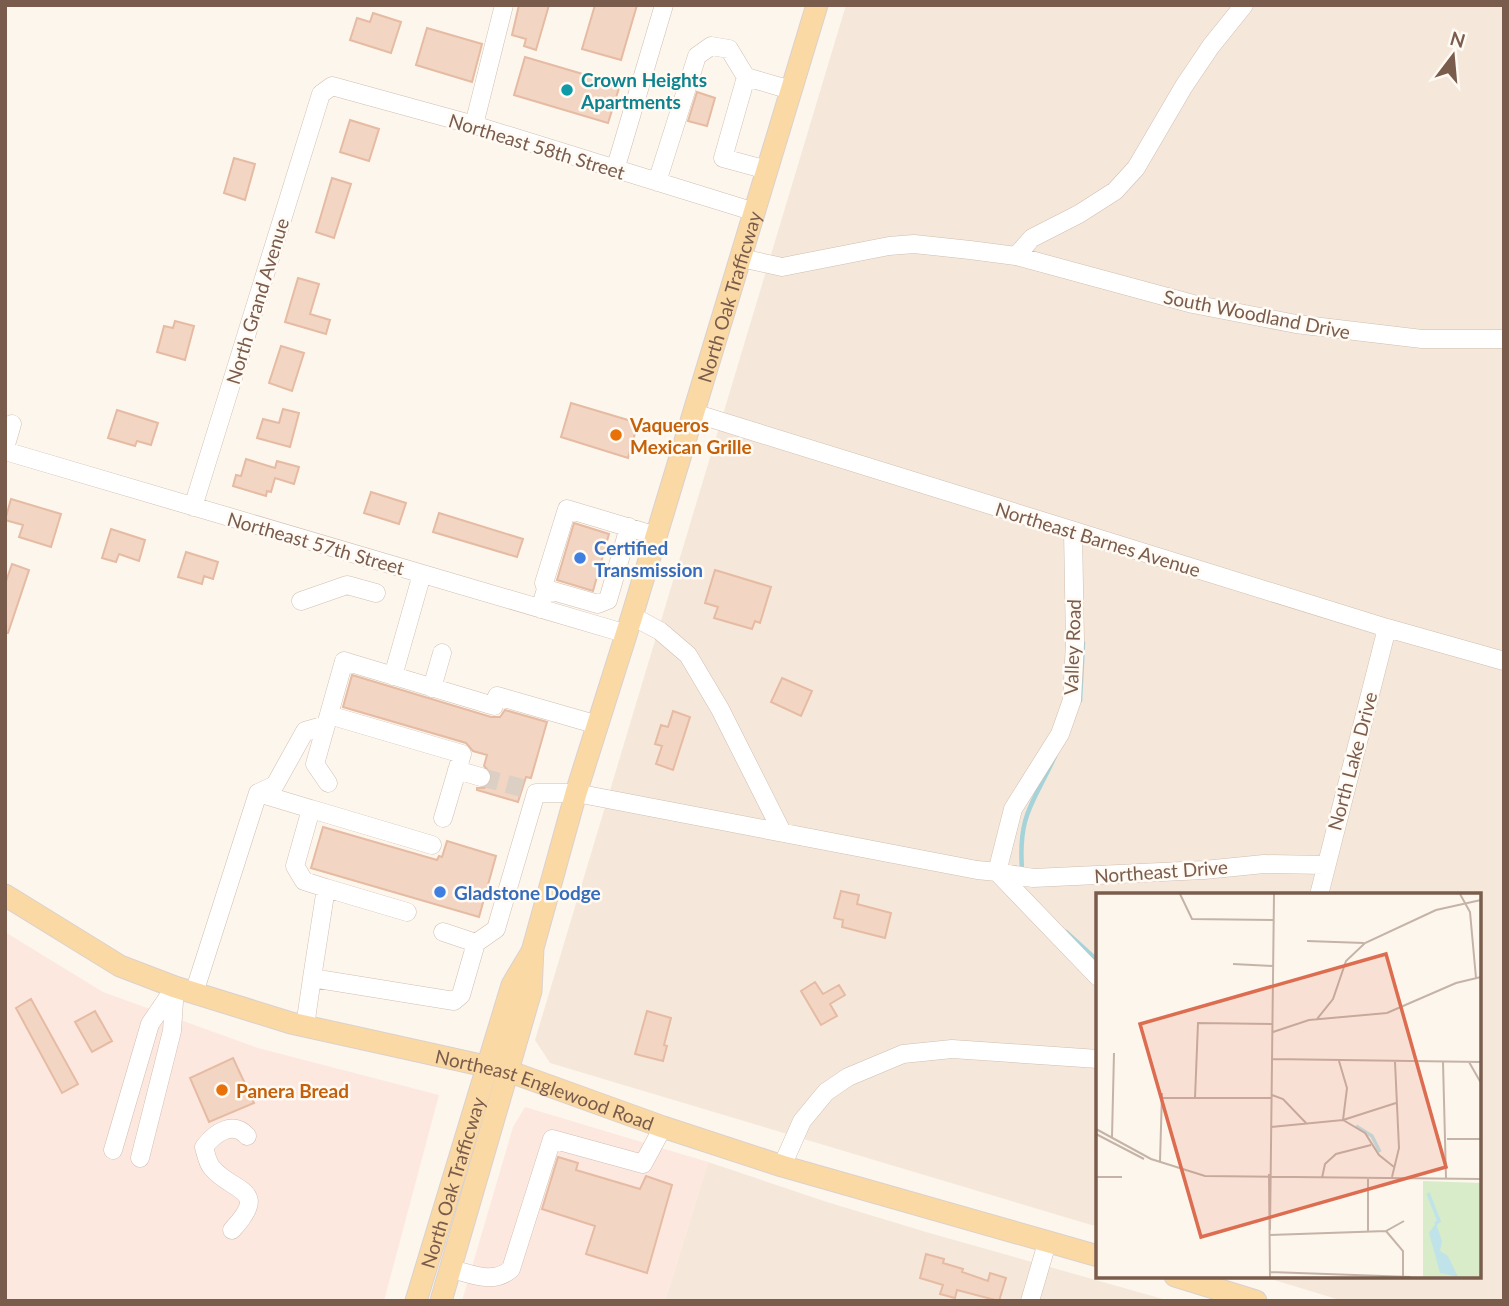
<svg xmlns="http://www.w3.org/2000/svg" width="1509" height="1306" viewBox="0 0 1509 1306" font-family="Lato,sans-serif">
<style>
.residential{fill:#f5e8da}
.commercial{fill:#fde8e0}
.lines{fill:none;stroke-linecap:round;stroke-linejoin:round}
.stream{stroke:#a5d3da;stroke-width:4.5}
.building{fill:#f3d5c3;stroke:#e6bba3;stroke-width:2}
.minor-tunnel{stroke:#dcd0c4;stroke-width:18;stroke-dasharray:18 9;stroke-linecap:butt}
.minor-casing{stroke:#d1beb0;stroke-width:19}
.major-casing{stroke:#dad1cd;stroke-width:23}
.minor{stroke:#fff;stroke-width:18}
.major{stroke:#fbd9a5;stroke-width:21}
.culture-dot{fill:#0f9aa8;stroke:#fffaf3;stroke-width:2.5}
.food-dot{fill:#e8710a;stroke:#fffaf3;stroke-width:2.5}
.shop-dot{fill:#3f7fe0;stroke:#fffaf3;stroke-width:2.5}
.labels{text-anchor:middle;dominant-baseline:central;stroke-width:5;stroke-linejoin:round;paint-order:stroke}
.culture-label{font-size:19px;font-weight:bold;fill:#0d838f;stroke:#fffaf3;text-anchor:start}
.street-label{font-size:19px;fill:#7a5c4d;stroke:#fffaf3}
.food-label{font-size:19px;font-weight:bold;fill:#c56008;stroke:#fffaf3;text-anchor:start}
.shop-label{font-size:19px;font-weight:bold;fill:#366cbe;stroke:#fffaf3;text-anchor:start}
.inset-river{fill:none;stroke:#bfe3e8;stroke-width:3.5}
.inset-road{fill:none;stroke:#c5b3a7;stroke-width:2}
.view{fill:#dc6d51;fill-opacity:0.15;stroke:#dc6d51;stroke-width:3.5}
.inset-edge{fill:none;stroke:#7a5c4d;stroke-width:3.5}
</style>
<rect width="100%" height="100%" fill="#fdf6ec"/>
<path class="residential" d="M 846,5 L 1504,5 L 1504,1301 L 1343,1301 L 1261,1276 L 1479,1276 L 1479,895 L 1098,895 L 1098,1227 L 550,1063 L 535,1040 Z
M 708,1162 L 827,1202 L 926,1232 L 1170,1301 L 665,1301 Z"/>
<path class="commercial" d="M 5,932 L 103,992 L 258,1048 L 439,1095 L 384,1301 L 5,1301 Z
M 525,1107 L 708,1162 L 665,1301 L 462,1301 L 513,1127 Z"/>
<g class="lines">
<path class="stream" d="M 1080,701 L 1083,643
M 1022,869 C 1018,813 1034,803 1055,756
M 1066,932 L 1098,961"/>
</g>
<path class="building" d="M 519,5 L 549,5 L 536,50 L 524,46 L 526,39 L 512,35 Z
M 595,5 L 637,5 L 621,60 L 582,49 Z
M 373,13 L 401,22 L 391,53 L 350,40 L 357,18 L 370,22 Z
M 427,28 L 482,44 L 472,82 L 416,65 Z
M 525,57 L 620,85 L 608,123 L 514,95 Z
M 697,92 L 715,98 L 707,126 L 688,121 Z
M 350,120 L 379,129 L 369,161 L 340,152 Z
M 234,158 L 255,164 L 245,200 L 224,193 Z
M 332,178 L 351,184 L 334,238 L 316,232 Z
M 298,278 L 319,284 L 310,314 L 330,320 L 326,334 L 285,322 Z
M 175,321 L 194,326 L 185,360 L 157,352 L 164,326 L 173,328 Z
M 281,346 L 304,353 L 292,391 L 269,383 Z
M 571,403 L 638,423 L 628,458 L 561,437 Z
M 283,409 L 299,413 L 290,447 L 257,438 L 263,419 L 279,423 Z
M 117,410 L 158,423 L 151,445 L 137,441 L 135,446 L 108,438 Z
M 246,459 L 275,468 L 277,461 L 299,467 L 294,484 L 275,478 L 271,492 L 267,491 L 266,496 L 233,486 L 236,475 L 241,476 Z
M 371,492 L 406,503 L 399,524 L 364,513 Z
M 11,499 L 61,514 L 51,547 L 19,537 L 23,525 L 5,520 Z
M 439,513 L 523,539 L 517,557 L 433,532 Z
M 574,523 L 609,534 L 593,591 L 557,580 Z
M 111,529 L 145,540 L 139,561 L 119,554 L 116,562 L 102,558 Z
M 186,552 L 218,562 L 213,579 L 204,576 L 202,584 L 178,577 Z
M 12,564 L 29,570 L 8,633 L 5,633 L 5,584 Z
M 715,570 L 771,587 L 760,623 L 755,621 L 752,629 L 714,618 L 718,607 L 705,603 Z
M 352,675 L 491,717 L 500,717 L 505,710 L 547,722 L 531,778 L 526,777 L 518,802 L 477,790 L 477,788 L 484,788 L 489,785 L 492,775 L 484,766 L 487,755 L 473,751 L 466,743 L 343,707 Z
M 782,678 L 812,691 L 801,716 L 771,702 Z
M 673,711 L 690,717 L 673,770 L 656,764 L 662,746 L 655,744 L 661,725 L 668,727 Z
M 323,827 L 437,860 L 439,856 L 442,857 L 447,841 L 496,856 L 479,917 L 311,868 Z
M 841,891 L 859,895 L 857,904 L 891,913 L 885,938 L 842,927 L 843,920 L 834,918 Z
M 815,982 L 823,994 L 839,985 L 845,995 L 830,1004 L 837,1016 L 821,1025 L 801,991 Z
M 31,999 L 78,1084 L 62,1093 L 16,1008 Z
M 95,1011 L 112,1041 L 92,1052 L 75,1022 Z
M 647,1011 L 671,1018 L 664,1045 L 667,1046 L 663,1061 L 635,1054 Z
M 233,1058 L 254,1103 L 209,1122 L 190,1078 Z
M 558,1157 L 578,1163 L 576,1170 L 640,1189 L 646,1176 L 672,1185 L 647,1273 L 586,1254 L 595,1226 L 542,1209 Z
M 926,1254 L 944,1259 L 943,1263 L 963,1269 L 962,1272 L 988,1281 L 990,1273 L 1006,1278 L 999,1301 L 957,1290 L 955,1298 L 940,1294 L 943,1285 L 920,1278 Z"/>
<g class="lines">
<path class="minor-tunnel" d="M 481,777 L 522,788"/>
<g class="minor-casing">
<path id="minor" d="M 474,125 L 504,5
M 615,170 L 664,5
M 767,170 L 723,158 L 746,77 L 791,90
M 657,182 L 697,56 L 711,46 L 729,49 L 746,77
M 1016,256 L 1032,238 L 1079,214 L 1115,191 L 1136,168 L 1184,86 L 1211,46 L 1244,5
M 741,258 L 782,267 L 889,246 L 914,244 L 970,250 L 1016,256 L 1193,304 L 1296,324 L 1422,339 L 1504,339
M 694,413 L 1387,628 L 1504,661
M 5,448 L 12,424
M 5,451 L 627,634
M 193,507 L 321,94 L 332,86 L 474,125 L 755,212
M 1073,531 L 1075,643 L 1072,700 L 1060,734 L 1013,809 L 997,872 L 1033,878 L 1204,870 L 1264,864 L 1325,865
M 546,589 L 598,604 L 608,600 L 629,527
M 301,601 L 347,585 L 376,593
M 540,609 L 546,589 L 544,583 L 567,509 L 657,536
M 632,616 L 660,631 L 688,655 L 720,709 L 782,832
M 393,676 L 422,574
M 432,688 L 442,653
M 329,715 L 462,754 L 443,818
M 457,770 L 481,777
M 328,783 L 315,764 L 344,661 L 494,706 L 497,696 L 598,725
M 258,793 L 275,785 L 305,731 L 326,725
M 311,809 L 432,845
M 326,888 L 407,912
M 1319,895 L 1387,628
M 443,932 L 476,943
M 194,993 L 258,793 L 311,809 L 295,866 L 304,881 L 326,888 L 312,978
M 305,1026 L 312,978 L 454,1001 L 461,995 L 476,943 L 496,929 L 536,793 L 576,793 L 977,870 L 997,872 L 1098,977
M 113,1150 L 150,1024 L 175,987
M 140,1158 L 172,1031 L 175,987
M 782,1166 L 802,1121 L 826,1092 L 848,1077 L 903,1054 L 952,1049 L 1098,1059
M 232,1230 C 271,1188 233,1193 212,1168 C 207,1162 206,1154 204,1147 C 215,1133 233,1120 247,1136
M 451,1269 C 472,1274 493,1285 511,1269 L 552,1139 L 643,1164 L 663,1127
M 1030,1301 L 1047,1243"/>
</g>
<g class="major-casing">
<g id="major">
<path id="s1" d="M 5,895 L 120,966 L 175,987 L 291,1023 L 508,1071 L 663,1127 L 782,1166 L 1098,1256"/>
<path d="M 1175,1276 L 1256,1301"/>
<path id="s2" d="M 416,1301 L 512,985 L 531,953"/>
<path id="s3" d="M 441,1301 L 531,991 L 533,948 L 576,793 L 632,616 L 817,5"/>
</g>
</g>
<use href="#minor" class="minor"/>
<use href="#major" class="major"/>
</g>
<circle class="culture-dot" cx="567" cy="90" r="7"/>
<g class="food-dot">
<circle cx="616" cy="435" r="7"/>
<circle cx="222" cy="1090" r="7"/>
</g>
<g class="shop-dot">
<circle cx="580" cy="558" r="7"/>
<circle cx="440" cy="892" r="7"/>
</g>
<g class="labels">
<g class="culture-label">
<text x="581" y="79">Crown Heights<tspan x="581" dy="22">Apartments</tspan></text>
</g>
<g class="street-label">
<text transform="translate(537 146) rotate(17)">Northeast 58th Street</text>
<text stroke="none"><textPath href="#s3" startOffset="1046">North Oak Trafficway</textPath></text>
<text transform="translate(257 301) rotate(-73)">North Grand Avenue</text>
<text transform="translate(1257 314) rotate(11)">South Woodland Drive</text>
<text transform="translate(1098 539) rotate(17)">Northeast Barnes Avenue</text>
<text transform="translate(316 543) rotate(16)">Northeast 57th Street</text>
<text transform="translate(1072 647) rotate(-88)">Valley Road</text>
<text transform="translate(1352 761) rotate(-75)">North Lake Drive</text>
<text transform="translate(1161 871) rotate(-4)">Northeast Drive</text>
<text stroke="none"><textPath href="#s1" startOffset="578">Northeast Englewood Road</textPath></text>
<text stroke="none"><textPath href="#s2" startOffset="124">North Oak Trafficway</textPath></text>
</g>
<g class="food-label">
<text x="630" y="424">Vaqueros<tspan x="630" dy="22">Mexican Grille</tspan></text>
<text x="236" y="1090">Panera Bread</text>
</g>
<g class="shop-label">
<text x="594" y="547">Certified<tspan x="594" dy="22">Transmission</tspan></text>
<text x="454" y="892">Gladstone Dodge</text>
</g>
</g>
<g transform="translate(1096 893)">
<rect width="385" height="385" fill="#fdf6ec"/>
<path d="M 327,288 L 385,290 L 385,384 L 327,384 Z" fill="#d8ecc9"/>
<path d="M 340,330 L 346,348 L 344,358 L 352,363 L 362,384 L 344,380 L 333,340 Z" fill="#bfe3e8"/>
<path class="inset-river" d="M 260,233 L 276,243 L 284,259M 332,300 L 343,328 L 339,331"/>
<path class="inset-road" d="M 84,1 L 96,26 L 177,27M 364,1 L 374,19 L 380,85M 211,48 L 268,50M 137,71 L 177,73M 221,126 L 237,106 L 250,68 L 269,50 L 340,17 L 385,7M 177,139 L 213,127 L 291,120 L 360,90 L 385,84M 176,166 L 385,169M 243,168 L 251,195 L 247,227 L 300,210M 347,169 L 350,285M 373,169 L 385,190M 176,202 L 187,206 L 210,230M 66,205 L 176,205M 99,205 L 102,130 L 177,131M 175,234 L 247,227 L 269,240 L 283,262 L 298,274M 0,236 L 55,266 L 109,283 L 385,286M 0,241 L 48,266M 16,244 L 18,160M 351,246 L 385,246M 64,268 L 66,200M 173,281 L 174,384M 0,284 L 26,284M 296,284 L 303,255 L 299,169M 226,285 L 229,271 L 240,261 L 275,252M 174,337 L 178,1M 290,338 L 307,358 L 307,383M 272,339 L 272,285M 174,342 L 290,338 L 308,328M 174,379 L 315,384"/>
<path class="view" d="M 290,61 L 350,274 L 105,344 L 44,131 Z"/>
<rect width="385" height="385" class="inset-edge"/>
</g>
<rect width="1509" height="1306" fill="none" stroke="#7a5c4d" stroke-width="14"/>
<g transform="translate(1453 56) rotate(16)" stroke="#fffaf3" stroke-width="5" paint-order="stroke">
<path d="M0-5L12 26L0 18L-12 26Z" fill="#7a5c4d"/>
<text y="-10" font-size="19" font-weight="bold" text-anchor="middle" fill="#7a5c4d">N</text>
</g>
</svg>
